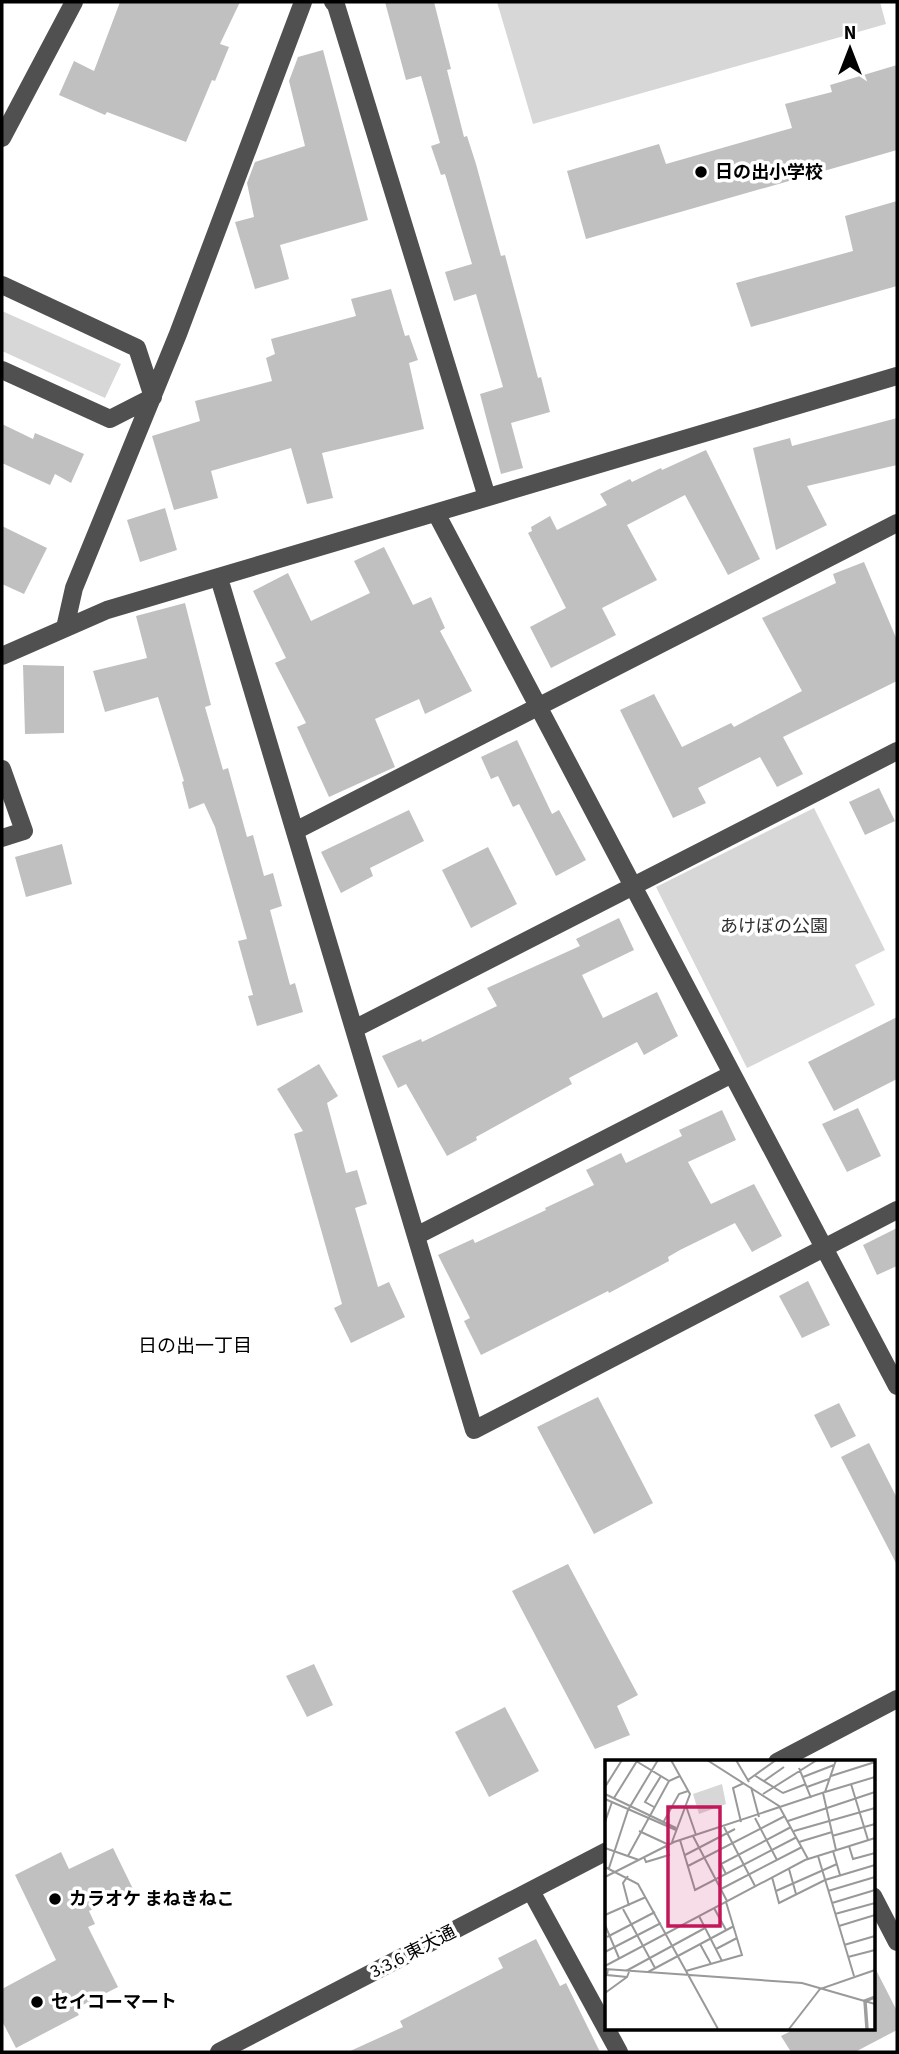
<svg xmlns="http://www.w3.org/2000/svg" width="899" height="2054" viewBox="0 0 899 2054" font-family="'Source Sans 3','Noto Sans JP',sans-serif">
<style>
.green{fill:#d7d7d7}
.building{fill:#c0c0c0}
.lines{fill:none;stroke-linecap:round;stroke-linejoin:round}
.minor{stroke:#505050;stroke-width:18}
.poi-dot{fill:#000;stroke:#fff;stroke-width:2.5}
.labels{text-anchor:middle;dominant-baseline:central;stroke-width:7;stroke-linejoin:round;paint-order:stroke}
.poi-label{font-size:18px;font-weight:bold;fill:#000;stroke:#fff;text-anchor:start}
.park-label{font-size:18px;fill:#2e2e2e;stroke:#fff}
.street-label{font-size:18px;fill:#000;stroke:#fff}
.neighbourhood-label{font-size:19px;fill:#000;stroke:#fff}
.inset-river{fill:none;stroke:#9e9e9e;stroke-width:3.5}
.inset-road{fill:none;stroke:#999;stroke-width:2}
.view{fill:#c2185b;fill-opacity:0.15;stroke:#c2185b;stroke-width:3.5}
.inset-edge{fill:none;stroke:#000;stroke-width:3.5}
</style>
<rect width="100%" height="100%" fill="#fff"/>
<path class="green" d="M 497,2 L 880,2 L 886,24 L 533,124 Z
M 2,311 L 121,364 L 105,398 L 2,351 Z
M 814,808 L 885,950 L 855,965 L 875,1005 L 747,1068 L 656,887 Z"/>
<path class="building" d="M 120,2 L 240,2 L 220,44 L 229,47 L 215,81 L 212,80 L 186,142 L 107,112 L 105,115 L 59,95 L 74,61 L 94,71 Z
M 385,2 L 434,2 L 451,69 L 447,70 L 464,137 L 467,136 L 476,164 L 501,256 L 505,255 L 538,378 L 541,377 L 550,412 L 511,423 L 523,468 L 501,474 L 480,394 L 503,387 L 476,294 L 454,301 L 445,272 L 472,264 L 445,174 L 441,175 L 431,146 L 440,143 L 421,76 L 406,80 Z
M 323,50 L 368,220 L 280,245 L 289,279 L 255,289 L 235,222 L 254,217 L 247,183 L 255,162 L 305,146 L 289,81 L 298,57 Z
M 897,65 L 897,150 L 586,239 L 567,171 L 659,144 L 666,164 L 792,128 L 785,104 L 832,92 L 830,85 Z
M 897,201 L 897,286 L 751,327 L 736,283 L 853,251 L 845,216 Z
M 391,289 L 405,336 L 409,335 L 418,360 L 409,363 L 424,429 L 322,453 L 333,498 L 307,504 L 291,448 L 211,471 L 218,498 L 174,510 L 152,436 L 200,421 L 195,401 L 272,381 L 266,358 L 275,354 L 271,339 L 356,316 L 351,299 Z
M 897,418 L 897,465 L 807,486 L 827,525 L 776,550 L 753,448 L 790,438 L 792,446 Z
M 2,424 L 33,439 L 35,433 L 84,454 L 71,483 L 55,474 L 50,485 L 2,463 Z
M 706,450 L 760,559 L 728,575 L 685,495 L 627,525 L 657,580 L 602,608 L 616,635 L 551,668 L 530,627 L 566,608 L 528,533 L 532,531 L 531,527 L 550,516 L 557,530 L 607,505 L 600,494 L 630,479 L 632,482 L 661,468 L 662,470 Z
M 165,508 L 177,550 L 140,562 L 127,520 Z
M 2,526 L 47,548 L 24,594 L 2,584 Z
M 384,547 L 413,605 L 431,597 L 445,628 L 440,631 L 472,691 L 425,714 L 419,699 L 375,719 L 395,767 L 329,797 L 297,727 L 306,723 L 275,663 L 286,658 L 253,591 L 288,573 L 311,621 L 370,593 L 354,561 Z
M 864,562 L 897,640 L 897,681 L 783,737 L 803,774 L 777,787 L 760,757 L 698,788 L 706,803 L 673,818 L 620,710 L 654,694 L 682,747 L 731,723 L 734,727 L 802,691 L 762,618 L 836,583 L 833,574 Z
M 185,603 L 211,705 L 205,707 L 223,770 L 228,768 L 247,837 L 253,835 L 264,876 L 273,873 L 282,906 L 270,910 L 290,985 L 295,983 L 303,1012 L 257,1026 L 248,996 L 253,995 L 238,941 L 247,939 L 215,827 L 204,803 L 189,809 L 182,782 L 184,781 L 158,697 L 105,712 L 93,671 L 147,658 L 136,616 Z
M 23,665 L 64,666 L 64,733 L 25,734 Z
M 517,740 L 552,814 L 559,810 L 586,860 L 556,876 L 519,804 L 513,807 L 498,776 L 491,779 L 481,757 Z
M 879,788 L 895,821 L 865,835 L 849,802 Z
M 409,810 L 424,841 L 370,868 L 373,876 L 341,893 L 321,852 Z
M 62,844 L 72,884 L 26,897 L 15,857 Z
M 488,847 L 517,904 L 471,928 L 442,870 Z
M 619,918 L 634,950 L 582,975 L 603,1018 L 657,992 L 678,1036 L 644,1055 L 637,1042 L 569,1078 L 572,1084 L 476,1137 L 477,1140 L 447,1156 L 406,1084 L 398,1088 L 382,1056 L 421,1039 L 422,1042 L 497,1006 L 487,988 L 580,946 L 576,939 Z
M 897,1017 L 897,1079 L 834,1111 L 808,1062 Z
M 319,1064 L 338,1096 L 327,1103 L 346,1173 L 357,1170 L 367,1204 L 355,1208 L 378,1287 L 389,1282 L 405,1317 L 351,1343 L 334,1308 L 342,1304 L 294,1134 L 303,1131 L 277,1089 Z
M 858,1108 L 881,1156 L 847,1172 L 822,1124 Z
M 722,1110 L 736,1140 L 688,1162 L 711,1204 L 754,1184 L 782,1236 L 752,1252 L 735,1223 L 680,1250 L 668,1257 L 669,1261 L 609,1293 L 608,1291 L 481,1355 L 464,1321 L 470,1318 L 438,1255 L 473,1239 L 475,1243 L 546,1210 L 545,1208 L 594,1185 L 586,1170 L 621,1153 L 626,1163 L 682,1136 L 679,1130 Z
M 897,1228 L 897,1266 L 877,1275 L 863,1245 Z
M 808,1281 L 830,1325 L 802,1338 L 779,1296 Z
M 598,1397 L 653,1503 L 594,1534 L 537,1427 Z
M 839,1403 L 856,1436 L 831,1448 L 814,1415 Z
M 869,1443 L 897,1498 L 897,1565 L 841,1457 Z
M 568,1564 L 638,1695 L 617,1706 L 630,1735 L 595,1749 L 512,1591 Z
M 314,1664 L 333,1705 L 307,1717 L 286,1676 Z
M 505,1707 L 539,1771 L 489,1797 L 455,1732 Z
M 113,1848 L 133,1889 L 89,1911 L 95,1924 L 88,1927 L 118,1987 L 75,2009 L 79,2015 L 16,2048 L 2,2021 L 2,1989 L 56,1960 L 15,1875 L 61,1852 L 69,1869 Z
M 536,1939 L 560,1986 L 566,1983 L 600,2052 L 348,2052 L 403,2027 L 400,2021 L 503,1968 L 498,1958 Z
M 873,1964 L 897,2011 L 897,2030 L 855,2052 L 791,2052 L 781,2036 L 797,2028 L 873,2028 Z"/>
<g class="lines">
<path class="minor" d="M 333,2 L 336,5 L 487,497
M 2,138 L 74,2
M 2,285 L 137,348 L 153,397 L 110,419 L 2,370
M 436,513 L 897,1386
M 219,578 L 474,1430 L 897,1210
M 65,628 L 74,588 L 178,334 L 303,2
M 2,656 L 107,610 L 897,376
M 2,769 L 24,831 L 2,838
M 295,831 L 897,523
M 354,1029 L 897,751
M 416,1236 L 732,1074
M 777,1762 L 897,1699
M 531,1891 L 619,2052
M 873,1896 L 897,1942
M 219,2052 L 607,1851"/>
</g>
<g class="poi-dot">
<circle cx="701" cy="172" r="7"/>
<circle cx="55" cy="1899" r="7"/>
<circle cx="37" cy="2002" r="7"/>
</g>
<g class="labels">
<g class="poi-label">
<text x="715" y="172">日の出小学校</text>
<text x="69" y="1899">カラオケ まねきねこ</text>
<text x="51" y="2002">セイコーマート</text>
</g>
<g class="park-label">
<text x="774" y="926">あけぼの公園</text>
</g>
<g class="street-label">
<text transform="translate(413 1952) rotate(-27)">3.3.6 東大通</text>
</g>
<g class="neighbourhood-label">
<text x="195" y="1346">日の出一丁目</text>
</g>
</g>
<g transform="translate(605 1760)">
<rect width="270" height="270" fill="#fff"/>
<path d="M 117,24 L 121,44 L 94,54 L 88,34 Z" fill="#d7d7d7"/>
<path class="inset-river" d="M 262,269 L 260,241 L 270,237"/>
<path class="inset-road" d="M 66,0 L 85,34 L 67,82M 102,0 L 174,46 L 203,99M 131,0 L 144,22M 31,1 L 64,21M 194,8 L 206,38M 149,15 L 178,33 L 201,24M 226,16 L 270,2M 198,17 L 229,5M 143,20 L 171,0M 159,21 L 179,7M 246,24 L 263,80M 0,27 L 17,0M 146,27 L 154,57M 202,27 L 224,19M 220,32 L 270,17M 218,33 L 231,90M 0,34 L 71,68M 158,34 L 212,0M 9,38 L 32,1M 0,39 L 71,70M 81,46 L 91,75M 49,47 L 40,42 L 56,16M 150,58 L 172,100M 59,61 L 74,34 L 83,31M 183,61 L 270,32M 0,62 L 7,42M 136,62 L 128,28 L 139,23M 119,67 L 150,126M 34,71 L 62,84M 189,71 L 270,48M 88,76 L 122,141M 227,76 L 270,64M 75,80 L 90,130 L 192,77M 194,82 L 227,72M 244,86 L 248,99 L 270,93M 0,88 L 34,100M 228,91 L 235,115M 80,95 L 130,69M 23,96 L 64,21 L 75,16M 213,96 L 249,216M 39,97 L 41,102 L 64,95 L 61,86M 83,106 L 180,56M 0,107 L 33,124 L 113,269M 4,108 L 23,50 L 53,0M 184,109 L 191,134M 121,114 L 116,104 L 186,67M 23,116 L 18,123 L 24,146M 0,117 L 69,82 L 220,32 L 231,0M 167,117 L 174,143 L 220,120 L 270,105M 116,129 L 197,87M 171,131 L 232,104M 223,131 L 270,117M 227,143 L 270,130M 109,148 L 121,170M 18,149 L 50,208M 230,154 L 270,143M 0,155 L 41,137M 94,156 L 117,201M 0,165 L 14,198M 234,166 L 270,155M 2,177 L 50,152M 95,184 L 106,204M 239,185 L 270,176M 111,189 L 132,178M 0,192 L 56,163M 243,197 L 270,190M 0,206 L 200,100 L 270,78M 0,209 L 197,223 L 270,244M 3,209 L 2,215 L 22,217 L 24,212M 21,211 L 100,168M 81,211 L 137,195 L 121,142M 43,212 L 129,166M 0,233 L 22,217M 184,269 L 215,229 L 270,210"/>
<path class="view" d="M 63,47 L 115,47 L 115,166 L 63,166 Z"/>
<rect width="270" height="270" class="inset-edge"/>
</g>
<rect width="899" height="2054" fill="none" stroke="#000000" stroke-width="7"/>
<g transform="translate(850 49)" stroke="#ffffff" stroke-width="5" paint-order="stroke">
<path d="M0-5L12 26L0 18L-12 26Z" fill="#000000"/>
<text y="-10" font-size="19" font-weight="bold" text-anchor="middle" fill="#000000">N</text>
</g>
</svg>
